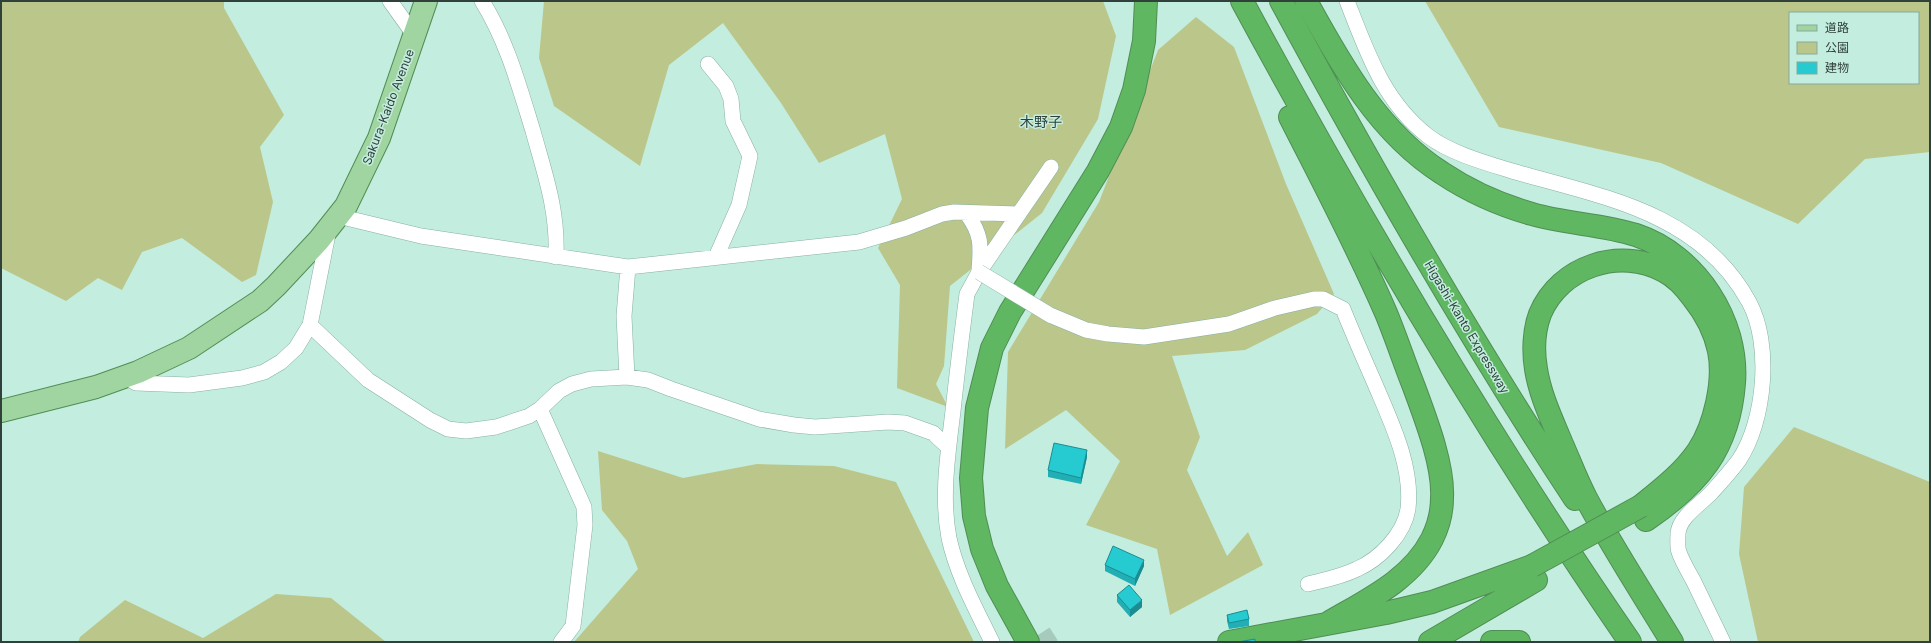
<svg xmlns="http://www.w3.org/2000/svg" width="1931" height="643" viewBox="0 0 1931 643" font-family="Inter,'Noto Sans JP',sans-serif">
<style>
.green{fill:#bbc68b;fill-rule:evenodd}
.lines{fill:none;stroke-linecap:round;stroke-linejoin:round}
.minor-tunnel{stroke:#a6cbbd;stroke-width:15;stroke-dasharray:15 8;stroke-linecap:butt}
.minor-casing{stroke:#88b1a3;stroke-width:16}
.primary-casing{stroke:#4f8e54;stroke-width:24}
.motorway-casing{stroke:#4f8e54;stroke-width:24}
.minor{stroke:#fff;stroke-width:15}
.primary{stroke:#a0d4a1;stroke-width:22}
.motorway{stroke:#60b762;stroke-width:22}
.minor-bridge-casing{stroke:#88b1a3;stroke-width:16;stroke-linecap:butt}
.motorway-bridge-casing{stroke:#4f8e54;stroke-width:24;stroke-linecap:butt}
.minor-bridge{stroke:#fff;stroke-width:15}
.motorway-bridge{stroke:#60b762;stroke-width:22}
.wall{fill:#21aeb4}
.shaded-wall{fill:#1b8d92}
.building{fill:#26cad1;stroke:#1b8d92}
.labels{text-anchor:middle;dominant-baseline:central;stroke-width:3;stroke-linejoin:round;paint-order:stroke}
.street-label{font-size:12px;fill:#30413b;stroke:#c3edde}
.quarter-label{font-size:14px;fill:#30413b;stroke:#c3edde}
</style>
<rect width="100%" height="100%" fill="#c3edde"/>
<path class="green" d="M 1,1 L 224,1 L 224,8 L 284,115 L 260,147 L 273,202 L 256,275 L 242,282 L 182,238 L 142,252 L 122,290 L 98,278 L 66,301 L 1,268 Z
M 544,1 L 1103,1 L 1116,36 L 1098,119 L 1042,213 L 950,286 L 944,366 L 936,384 L 948,407 L 897,388 L 900,285 L 878,248 L 902,199 L 885,134 L 819,163 L 781,103 L 723,23 L 669,65 L 640,166 L 554,106 L 539,58 Z
M 1425,1 L 1930,1 L 1930,152 L 1865,159 L 1798,224 L 1661,163 L 1499,127 ZM 1790,13 L 1918,13 L 1918,83 L 1790,83 Z
M 1196,17 L 1234,47 L 1286,184 L 1334,294 L 1317,314 L 1245,350 L 1172,356 L 1200,437 L 1187,470 L 1227,556 L 1248,532 L 1263,565 L 1170,615 L 1157,549 L 1086,525 L 1120,461 L 1066,410 L 1005,449 L 1008,352 L 1099,202 L 1158,50 Z
M 1794,427 L 1930,482 L 1930,642 L 1758,642 L 1739,554 L 1744,487 Z
M 598,451 L 683,478 L 757,464 L 834,466 L 896,482 L 974,642 L 574,642 L 638,569 L 627,541 L 602,510 Z
M 276,594 L 331,598 L 386,642 L 78,642 L 80,637 L 125,600 L 203,638 Z"/>
<g class="lines">
<path class="minor-tunnel" d="M 1041,642 L 1055,633"/>
<g class="minor-casing">
<path id="minor" d="M 390,1 L 415,36
M 482,1 C 507,41 519,86 533,131 C 545,175 558,210 556,257
M 1347,1 C 1367,52 1383,101 1428,136 C 1450,153 1486,163 1512,171 C 1602,197 1700,212 1749,302 C 1772,344 1765,421 1739,460 C 1731,471 1721,482 1712,492 C 1701,504 1680,516 1678,533 C 1678,539 1677,547 1679,552 C 1682,561 1688,571 1693,580 C 1703,601 1713,621 1723,642
M 708,64 L 726,86 L 731,99 L 733,121 L 750,156 L 739,205 L 716,257
M 967,214 C 982,235 981,245 979,271
M 338,216 L 421,236 L 628,267 L 859,242 L 906,228 L 942,214 L 954,212 L 1019,214
M 1050,315 L 1086,330 L 1108,334 L 1144,337 L 1229,324 L 1275,308 L 1314,299 L 1323,299 L 1343,309 C 1353,334 1364,359 1375,384 C 1391,422 1413,466 1408,509 C 1404,534 1380,559 1357,569 C 1341,577 1324,580 1308,584
M 310,325 L 368,380 L 430,420 L 448,429 L 466,431 L 496,427 L 529,416 L 540,409 L 559,391 L 572,384 L 591,379 L 627,377 L 648,380 L 671,389 L 759,419 L 794,425 L 815,427 L 888,422 L 905,423 L 933,433 L 948,447
M 125,377 L 136,383 L 189,385 L 242,378 L 264,372 L 281,362 L 296,348 L 310,325 L 329,229
M 627,377 L 624,316 L 628,267
M 540,409 L 584,507 L 585,525 L 573,626 L 561,642
M 992,642 C 976,609 957,575 949,538 C 941,497 948,453 953,411 C 957,372 962,333 967,294 L 979,272 L 1051,167"/>
</g>
<g class="primary-casing">
<path id="primary" d="M 1,411 L 96,387 L 138,372 L 189,348 L 260,301 L 276,286 L 319,240 L 346,206 L 379,138 L 426,1"/>
</g>
<g class="motorway-casing">
<path id="motorway" d="M 1242,1 C 1361,221 1488,436 1630,642
M 1281,1 C 1373,171 1469,338 1575,499
M 1306,1 C 1341,65 1379,133 1442,173 C 1469,191 1500,205 1532,214 C 1566,224 1602,224 1636,235 C 1696,255 1739,321 1734,383 C 1729,449 1699,484 1646,520
M 1290,117 C 1323,182 1357,246 1386,313 C 1396,337 1404,362 1414,387 C 1425,417 1444,465 1442,498 C 1442,511 1438,527 1432,539 C 1411,580 1367,600 1328,623
M 1641,506 C 1662,489 1683,473 1698,451 C 1715,425 1725,381 1719,351 C 1715,332 1705,313 1693,298 C 1685,287 1676,277 1664,271 C 1620,247 1560,266 1540,314 C 1534,330 1533,351 1536,369 C 1540,395 1552,420 1562,444 C 1570,462 1577,481 1586,498 C 1612,547 1643,594 1672,642
M 1028,642 L 997,586 L 982,549 L 974,516 L 971,478 L 977,408 L 992,348 L 1010,312 L 1098,171 L 1121,127 L 1134,90 L 1144,41 L 1146,1
M 1229,642 L 1386,613 L 1432,602 L 1532,566
M 1430,642 L 1536,580
M 1492,642 L 1519,642"/>
</g>
<use href="#minor" class="minor"/>
<use href="#primary" class="primary"/>
<use href="#motorway" class="motorway"/>
<g class="minor-bridge-casing">
<path id="minor-bridge" d="M 979,272 L 1050,315"/>
</g>
<g class="motorway-bridge-casing">
<path id="motorway-bridge" d="M 1532,566 L 1641,506"/>
</g>
<use href="#minor-bridge" class="minor-bridge"/>
<use href="#motorway-bridge" class="motorway-bridge"/>
</g>
<path class="wall" d="M 1087,457 L 1081,484 L 1048,477 L 1048,470 Z
M 1105,565 L 1144,566 L 1135,586 L 1105,571 Z
M 1117,595 L 1142,607 L 1130,617 L 1117,602 Z
M 1227,615 L 1249,619 L 1249,626 L 1229,629 L 1227,621 Z"/>
<path class="shaded-wall" d="M 1087,450 L 1087,457 L 1081,484 L 1081,478 Z
M 1144,560 L 1144,566 L 1135,586 L 1135,579 Z
M 1142,600 L 1142,607 L 1130,617 L 1130,610 Z"/>
<path class="building" d="M 1054,443 L 1087,450 L 1081,478 L 1048,470 Z
M 1113,546 L 1144,560 L 1135,579 L 1105,565 Z
M 1129,585 L 1142,600 L 1130,610 L 1117,595 Z
M 1247,610 L 1249,619 L 1229,623 L 1227,615 Z
M 1255,639 L 1255,642 L 1238,642 Z"/>
<g class="labels">
<g class="street-label">
<text transform="translate(388 107) rotate(-69)">Sakura-Kaido Avenue</text>
<text transform="translate(1467 327) rotate(59)">Higashi-Kanto Expressway</text>
</g>
<g class="quarter-label">
<text x="1041" y="121">木野子</text>
</g>
</g>
<rect width="1931" height="643" fill="none" stroke="#30413b" stroke-width="4"/>
<rect x="1789" y="12" width="130" height="72" fill="#c3edde" stroke="#88a89d"/>
<rect x="1797" y="25" width="20" height="6" fill="#a0d4a1" stroke="#88a89d"/>
<text x="1825" y="32" font-size="12" fill="#30413b">道路</text>
<rect x="1797" y="42" width="20" height="12" fill="#bbc68b" stroke="#88a89d"/>
<text x="1825" y="52" font-size="12" fill="#30413b">公園</text>
<rect x="1797" y="62" width="20" height="12" fill="#26cad1" stroke="#88a89d"/>
<text x="1825" y="72" font-size="12" fill="#30413b">建物</text>
</svg>
